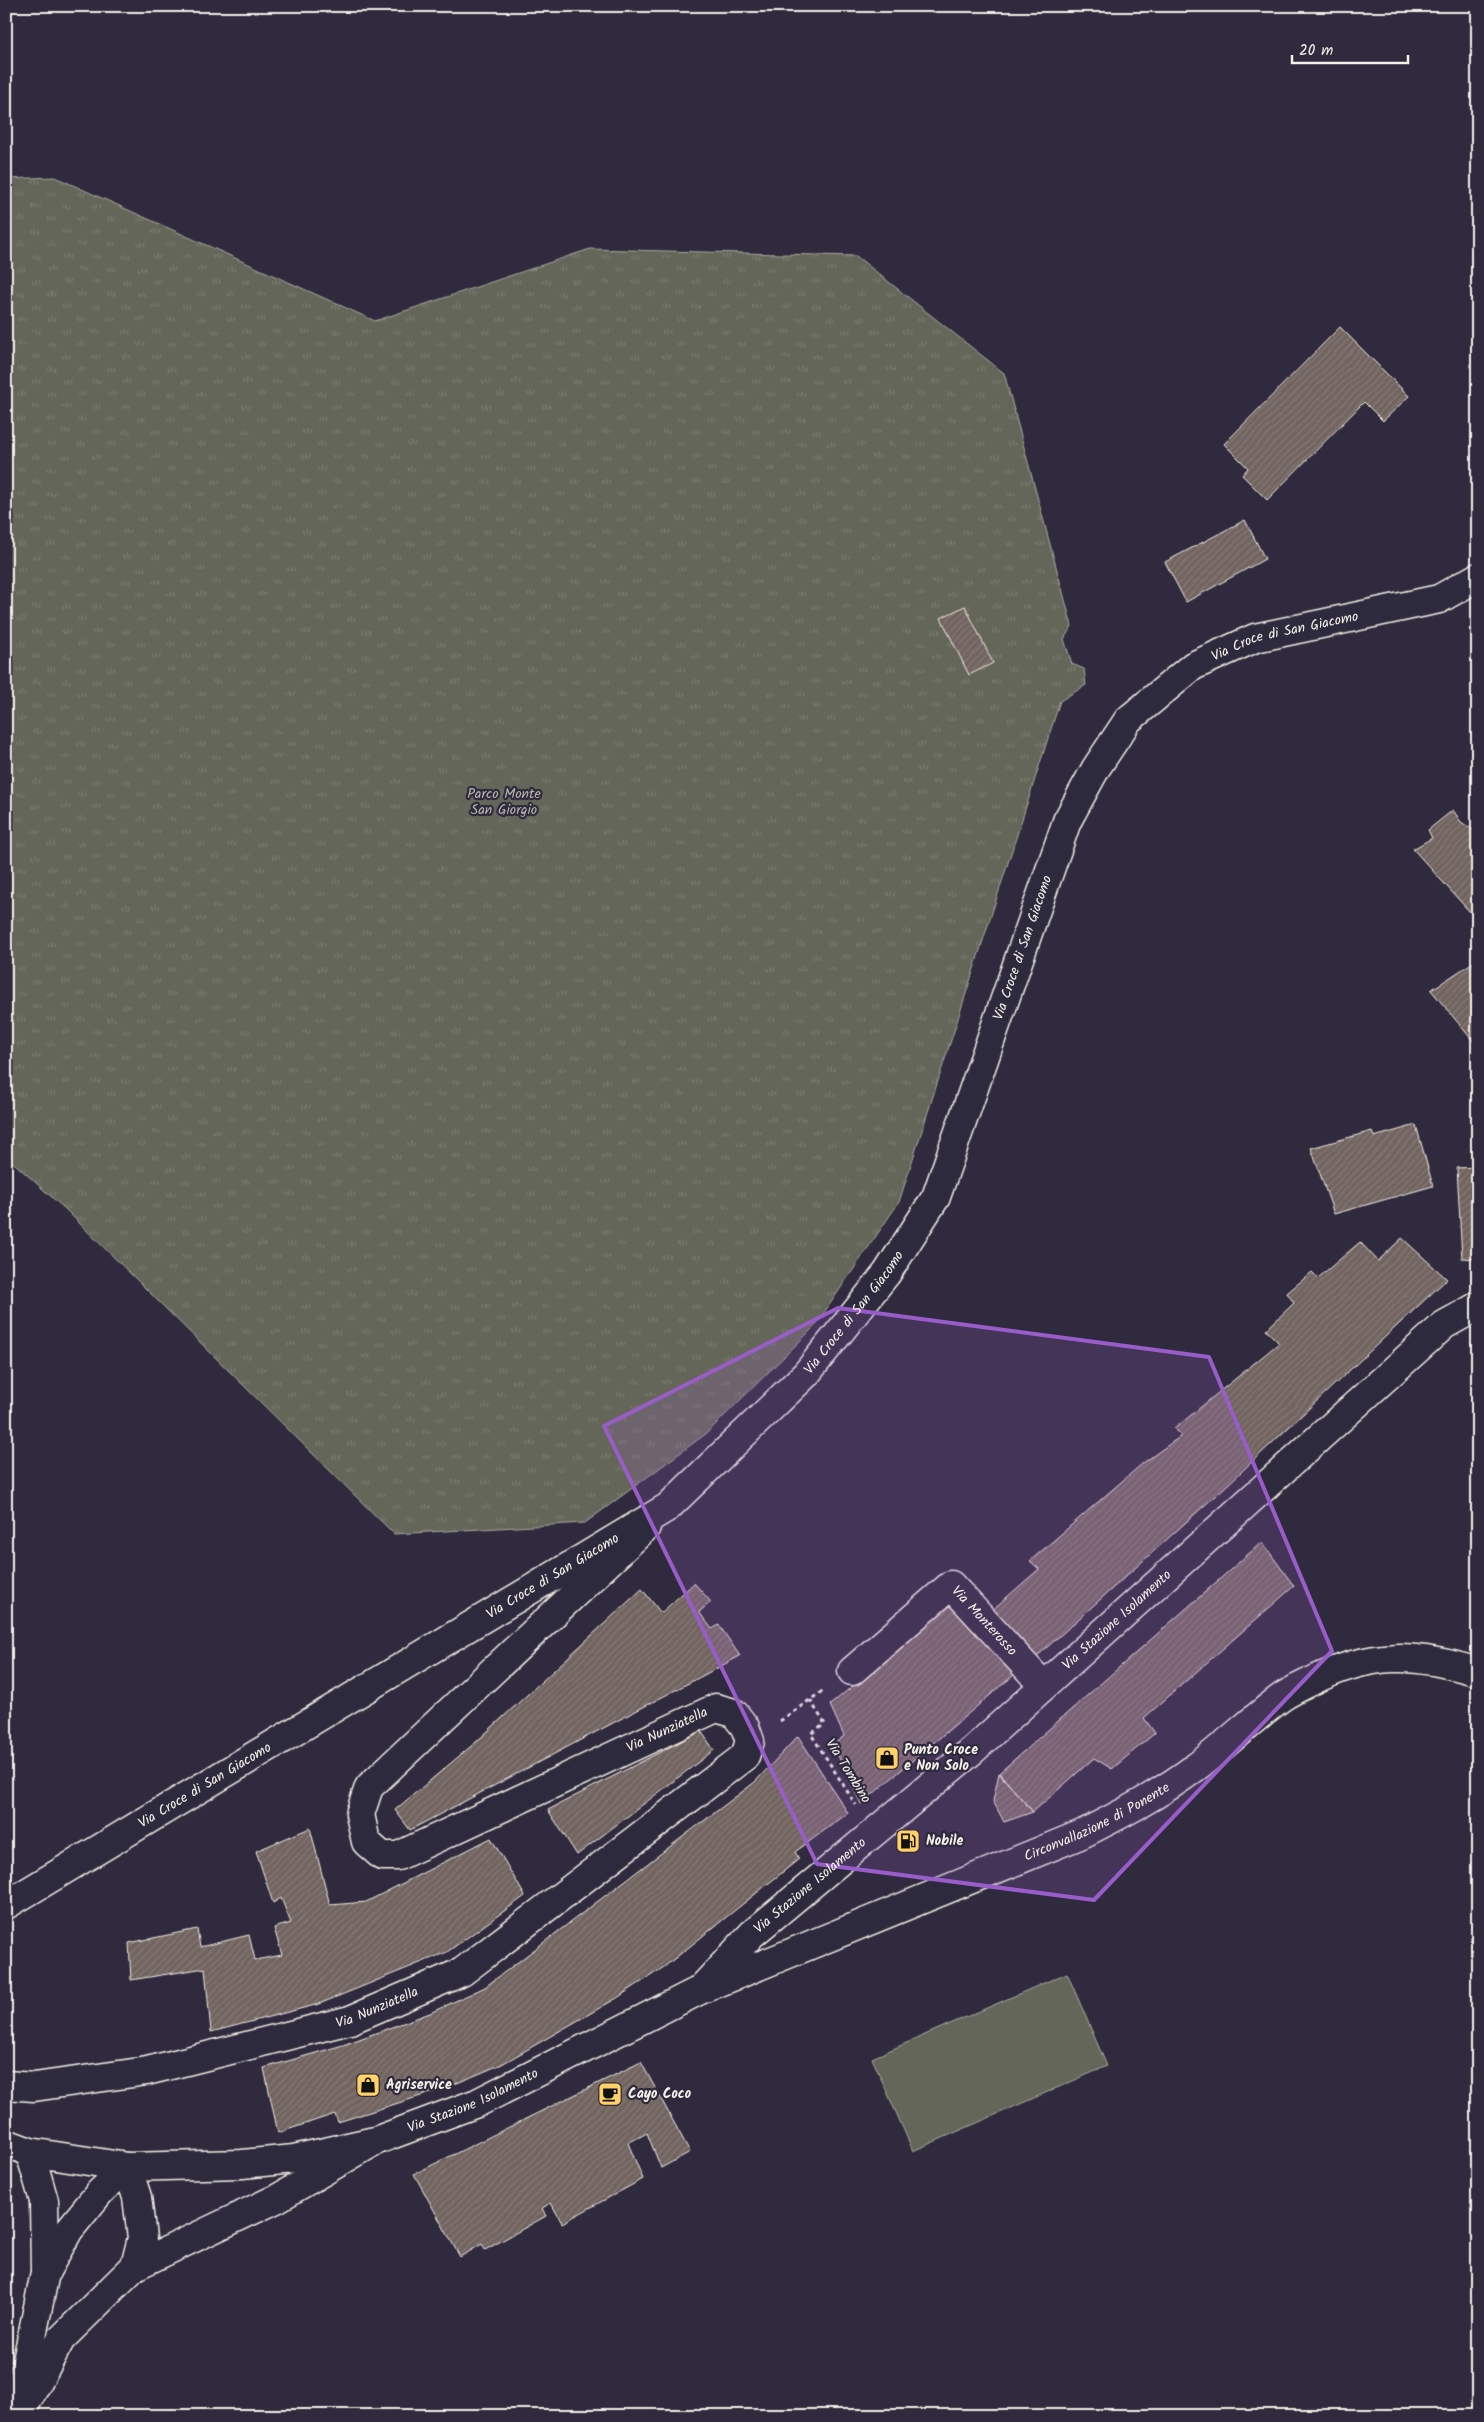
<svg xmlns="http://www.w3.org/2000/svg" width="1484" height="2422" viewBox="0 0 1484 2422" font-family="Kalam,sans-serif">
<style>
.grass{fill:url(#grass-tufts);stroke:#acaca0}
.pitch{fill:#646658;stroke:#acaca0}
.building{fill:url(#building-hatch);stroke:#f4f1e8}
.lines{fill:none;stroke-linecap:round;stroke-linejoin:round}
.minor-casing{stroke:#f4f1e8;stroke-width:31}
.major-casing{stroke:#f4f1e8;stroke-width:31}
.path{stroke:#f4f1e8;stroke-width:3;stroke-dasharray:4 4;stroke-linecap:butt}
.minor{stroke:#2f2a3d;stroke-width:28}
.major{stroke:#2f2a3d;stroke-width:28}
.marked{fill:#995dc9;fill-opacity:0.2;stroke:#995dc9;stroke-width:4;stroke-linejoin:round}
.labels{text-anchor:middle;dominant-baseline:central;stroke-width:4.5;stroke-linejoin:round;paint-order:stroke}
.street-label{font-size:14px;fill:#f4f1e8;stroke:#2f2a3d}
.park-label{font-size:14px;fill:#bab9ae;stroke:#2f2a3d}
.poi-label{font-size:14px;font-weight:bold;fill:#f4f1e8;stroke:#2f2a3d;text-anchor:start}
</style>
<defs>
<pattern id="grass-tufts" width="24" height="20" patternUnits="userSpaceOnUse" patternTransform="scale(1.25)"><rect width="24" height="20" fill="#646658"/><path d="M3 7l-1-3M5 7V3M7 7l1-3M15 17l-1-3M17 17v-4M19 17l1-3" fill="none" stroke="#7b7c70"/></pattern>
<pattern id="building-hatch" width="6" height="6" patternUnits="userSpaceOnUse" patternTransform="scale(1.25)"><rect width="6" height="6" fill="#71635f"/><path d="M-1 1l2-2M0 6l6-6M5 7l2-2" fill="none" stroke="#867a76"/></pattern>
</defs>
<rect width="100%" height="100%" fill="#2f2a3d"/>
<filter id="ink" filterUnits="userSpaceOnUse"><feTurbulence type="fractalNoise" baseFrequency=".02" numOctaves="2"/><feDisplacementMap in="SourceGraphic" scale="10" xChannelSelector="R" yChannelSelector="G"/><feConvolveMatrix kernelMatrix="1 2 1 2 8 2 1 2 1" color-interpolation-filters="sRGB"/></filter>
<g filter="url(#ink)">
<path class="grass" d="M 55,177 L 375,321 L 590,249 L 856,256 L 1004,373 L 1072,626 L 1064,639 L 1072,664 L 1084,669 L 1086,685 L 1060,701 L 899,1202 L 815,1326 L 707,1433 L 585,1523 L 394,1534 L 65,1209 L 6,1156 L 6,179 Z"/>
<path class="pitch" d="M 1067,1973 L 1107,2066 L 913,2151 L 872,2058 Z"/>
<path class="building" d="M 1340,327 L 1409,396 L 1383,421 L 1364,402 L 1267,500 L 1242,475 L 1248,468 L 1224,444 Z
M 1245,520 L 1265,559 L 1186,602 L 1165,562 Z
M 965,606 L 993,663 L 969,675 L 941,618 Z
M 1453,810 L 1461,822 L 1478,833 L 1478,921 L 1413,849 L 1432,838 L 1428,830 Z
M 1478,959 L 1478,1047 L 1431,990 Z
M 1416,1125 L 1433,1186 L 1334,1214 L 1311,1148 L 1372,1131 L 1374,1137 Z
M 1478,1167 L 1478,1259 L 1462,1258 L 1457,1168 Z
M 1402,1238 L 1447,1279 L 1225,1487 L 1034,1659 L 990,1612 L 1039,1569 L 1030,1561 L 1143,1463 L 1181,1436 L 1174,1429 L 1279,1343 L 1266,1330 L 1294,1303 L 1287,1293 L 1312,1272 L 1318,1278 L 1360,1242 L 1378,1261 Z
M 1262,1542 L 1294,1586 L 1144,1718 L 1155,1733 L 1112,1769 L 1094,1758 L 1033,1812 L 999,1773 Z
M 694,1583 L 711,1602 L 699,1612 L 712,1629 L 719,1625 L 740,1656 L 410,1830 L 395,1810 L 476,1742 L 642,1589 L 661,1613 Z
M 953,1602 L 1014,1675 L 861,1804 L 833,1745 L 844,1736 L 830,1705 Z
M 701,1731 L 714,1750 L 577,1855 L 548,1810 Z
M 798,1736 L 848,1813 L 795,1852 L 799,1859 L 664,1967 L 617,1998 L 502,2064 L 443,2089 L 338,2122 L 335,2114 L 278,2133 L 264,2068 L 343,2045 L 430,2013 L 485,1987 L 755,1782 Z
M 999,1773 L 1033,1812 L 1004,1822 L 993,1801 Z
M 310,1828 L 330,1905 L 366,1902 L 491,1838 L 525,1896 L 447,1952 L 319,2004 L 211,2032 L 205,1968 L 131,1980 L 129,1943 L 197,1929 L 200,1947 L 249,1935 L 255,1960 L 282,1955 L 274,1928 L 291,1923 L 281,1898 L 273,1903 L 256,1851 Z
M 641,2062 L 690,2152 L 661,2168 L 647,2133 L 628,2143 L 643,2179 L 562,2223 L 551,2203 L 542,2208 L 546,2216 L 485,2250 L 482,2244 L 460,2257 L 414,2174 Z"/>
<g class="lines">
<g class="minor-casing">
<g id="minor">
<path id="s1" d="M 852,1671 L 951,1585 L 1044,1686"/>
<path id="s2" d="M 700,1990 L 752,1934 L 973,1750 L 1444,1325 L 1478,1306"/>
<path id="s3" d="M 6,2085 L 34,2087 L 147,2071 L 350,2020 L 462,1972 L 745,1756 L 750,1741 L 745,1727 L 734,1713 L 716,1708 L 398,1856 L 382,1856 L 366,1842 L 360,1814 L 369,1787 L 646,1527"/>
<path d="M 45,2273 L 69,2230 L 100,2192 L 127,2167 L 137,2197 L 142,2238 L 135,2266"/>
<path d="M 19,2399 L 45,2273 L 44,2201 L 30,2152"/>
<path d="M 19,2416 L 61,2339 L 135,2266 L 278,2198 L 370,2144"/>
</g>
</g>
<g class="major-casing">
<g id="major">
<path id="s4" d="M 6,1905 L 668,1507 L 806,1374 L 887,1273 L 936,1197 L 1067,821 L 1096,768 L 1128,720 L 1193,666 L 1255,638 L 1439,599 L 1478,577"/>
<path id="s5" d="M 6,2143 L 30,2152 L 127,2167 L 242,2164 L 294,2159 L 375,2141 L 477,2103 L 700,1990 L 1082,1834 C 1122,1814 1160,1794 1196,1767 C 1226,1745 1252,1719 1282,1697 C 1291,1691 1302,1686 1312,1681 C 1372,1651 1415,1653 1478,1672"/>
</g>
</g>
<path class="path" d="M 810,1700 L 825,1724 L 811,1734 L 856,1805
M 780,1721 L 824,1690"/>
<use href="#minor" class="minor"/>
<use href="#major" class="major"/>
</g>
</g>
<path class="marked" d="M 838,1308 L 1209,1357 L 1332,1651 L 1094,1900 L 817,1864 L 604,1426 Z"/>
<defs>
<g id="shop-square" transform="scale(1.25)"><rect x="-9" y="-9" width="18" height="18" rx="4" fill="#ffd166" stroke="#2f2a3d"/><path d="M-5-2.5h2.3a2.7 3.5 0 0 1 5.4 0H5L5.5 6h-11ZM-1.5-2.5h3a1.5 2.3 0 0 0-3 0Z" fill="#111"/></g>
<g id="fuel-square" transform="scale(1.25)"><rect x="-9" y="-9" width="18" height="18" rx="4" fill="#ffd166" stroke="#2f2a3d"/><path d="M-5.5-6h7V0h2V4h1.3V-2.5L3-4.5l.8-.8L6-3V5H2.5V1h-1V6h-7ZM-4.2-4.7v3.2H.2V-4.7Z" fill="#111"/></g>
<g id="cafe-square" transform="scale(1.25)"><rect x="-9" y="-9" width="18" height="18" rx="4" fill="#ffd166" stroke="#2f2a3d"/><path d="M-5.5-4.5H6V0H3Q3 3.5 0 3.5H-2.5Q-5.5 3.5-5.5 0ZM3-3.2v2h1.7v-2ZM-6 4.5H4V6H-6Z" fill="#111"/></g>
</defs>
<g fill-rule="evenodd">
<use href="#shop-square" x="887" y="1758"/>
<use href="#fuel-square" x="908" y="1841"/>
<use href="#shop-square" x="368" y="2085"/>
<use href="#cafe-square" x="610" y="2094"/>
</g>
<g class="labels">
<g class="street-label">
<text stroke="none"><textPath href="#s4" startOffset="1882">Via Croce di San Giacomo</textPath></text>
<text stroke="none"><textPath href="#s4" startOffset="1448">Via Croce di San Giacomo</textPath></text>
<text stroke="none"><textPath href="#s4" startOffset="1042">Via Croce di San Giacomo</textPath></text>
<text stroke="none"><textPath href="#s4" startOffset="638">Via Croce di San Giacomo</textPath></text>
<text stroke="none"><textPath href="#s2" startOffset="558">Via Stazione Isolamento</textPath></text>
<text stroke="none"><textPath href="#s1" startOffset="180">Via Monterosso</textPath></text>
<text transform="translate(667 1730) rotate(-25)">Via Nunziatella</text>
<text transform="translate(848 1771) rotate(58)">Via Tombino</text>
<text stroke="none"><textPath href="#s4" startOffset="232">Via Croce di San Giacomo</textPath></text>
<text stroke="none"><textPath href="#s5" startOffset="1164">Circonvallazione di Ponente</textPath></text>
<text stroke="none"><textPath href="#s2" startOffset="152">Via Stazione Isolamento</textPath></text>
<text stroke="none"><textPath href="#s3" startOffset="381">Via Nunziatella</textPath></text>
<text stroke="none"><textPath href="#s5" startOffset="480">Via Stazione Isolamento</textPath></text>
</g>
<g class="park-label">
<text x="504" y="794">Parco Monte<tspan x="504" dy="16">San Giorgio</tspan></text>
</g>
<g class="poi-label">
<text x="904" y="1750">Punto Croce<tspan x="904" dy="16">e Non Solo</tspan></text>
<text x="926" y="1841">Nobile</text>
<text x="386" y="2085">Agriservice</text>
<text x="628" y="2094">Cayo Coco</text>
</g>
</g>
<rect width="1484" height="2422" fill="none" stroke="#2f2a3d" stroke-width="25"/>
<rect x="12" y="12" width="1459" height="2397" fill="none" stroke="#f4f1e8" stroke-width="2" filter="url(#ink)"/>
<path d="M1292 55v8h116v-8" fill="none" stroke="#f4f1e8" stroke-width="2.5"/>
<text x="1299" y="55" font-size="15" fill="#f4f1e8" stroke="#2f2a3d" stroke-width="4" paint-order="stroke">20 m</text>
</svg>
